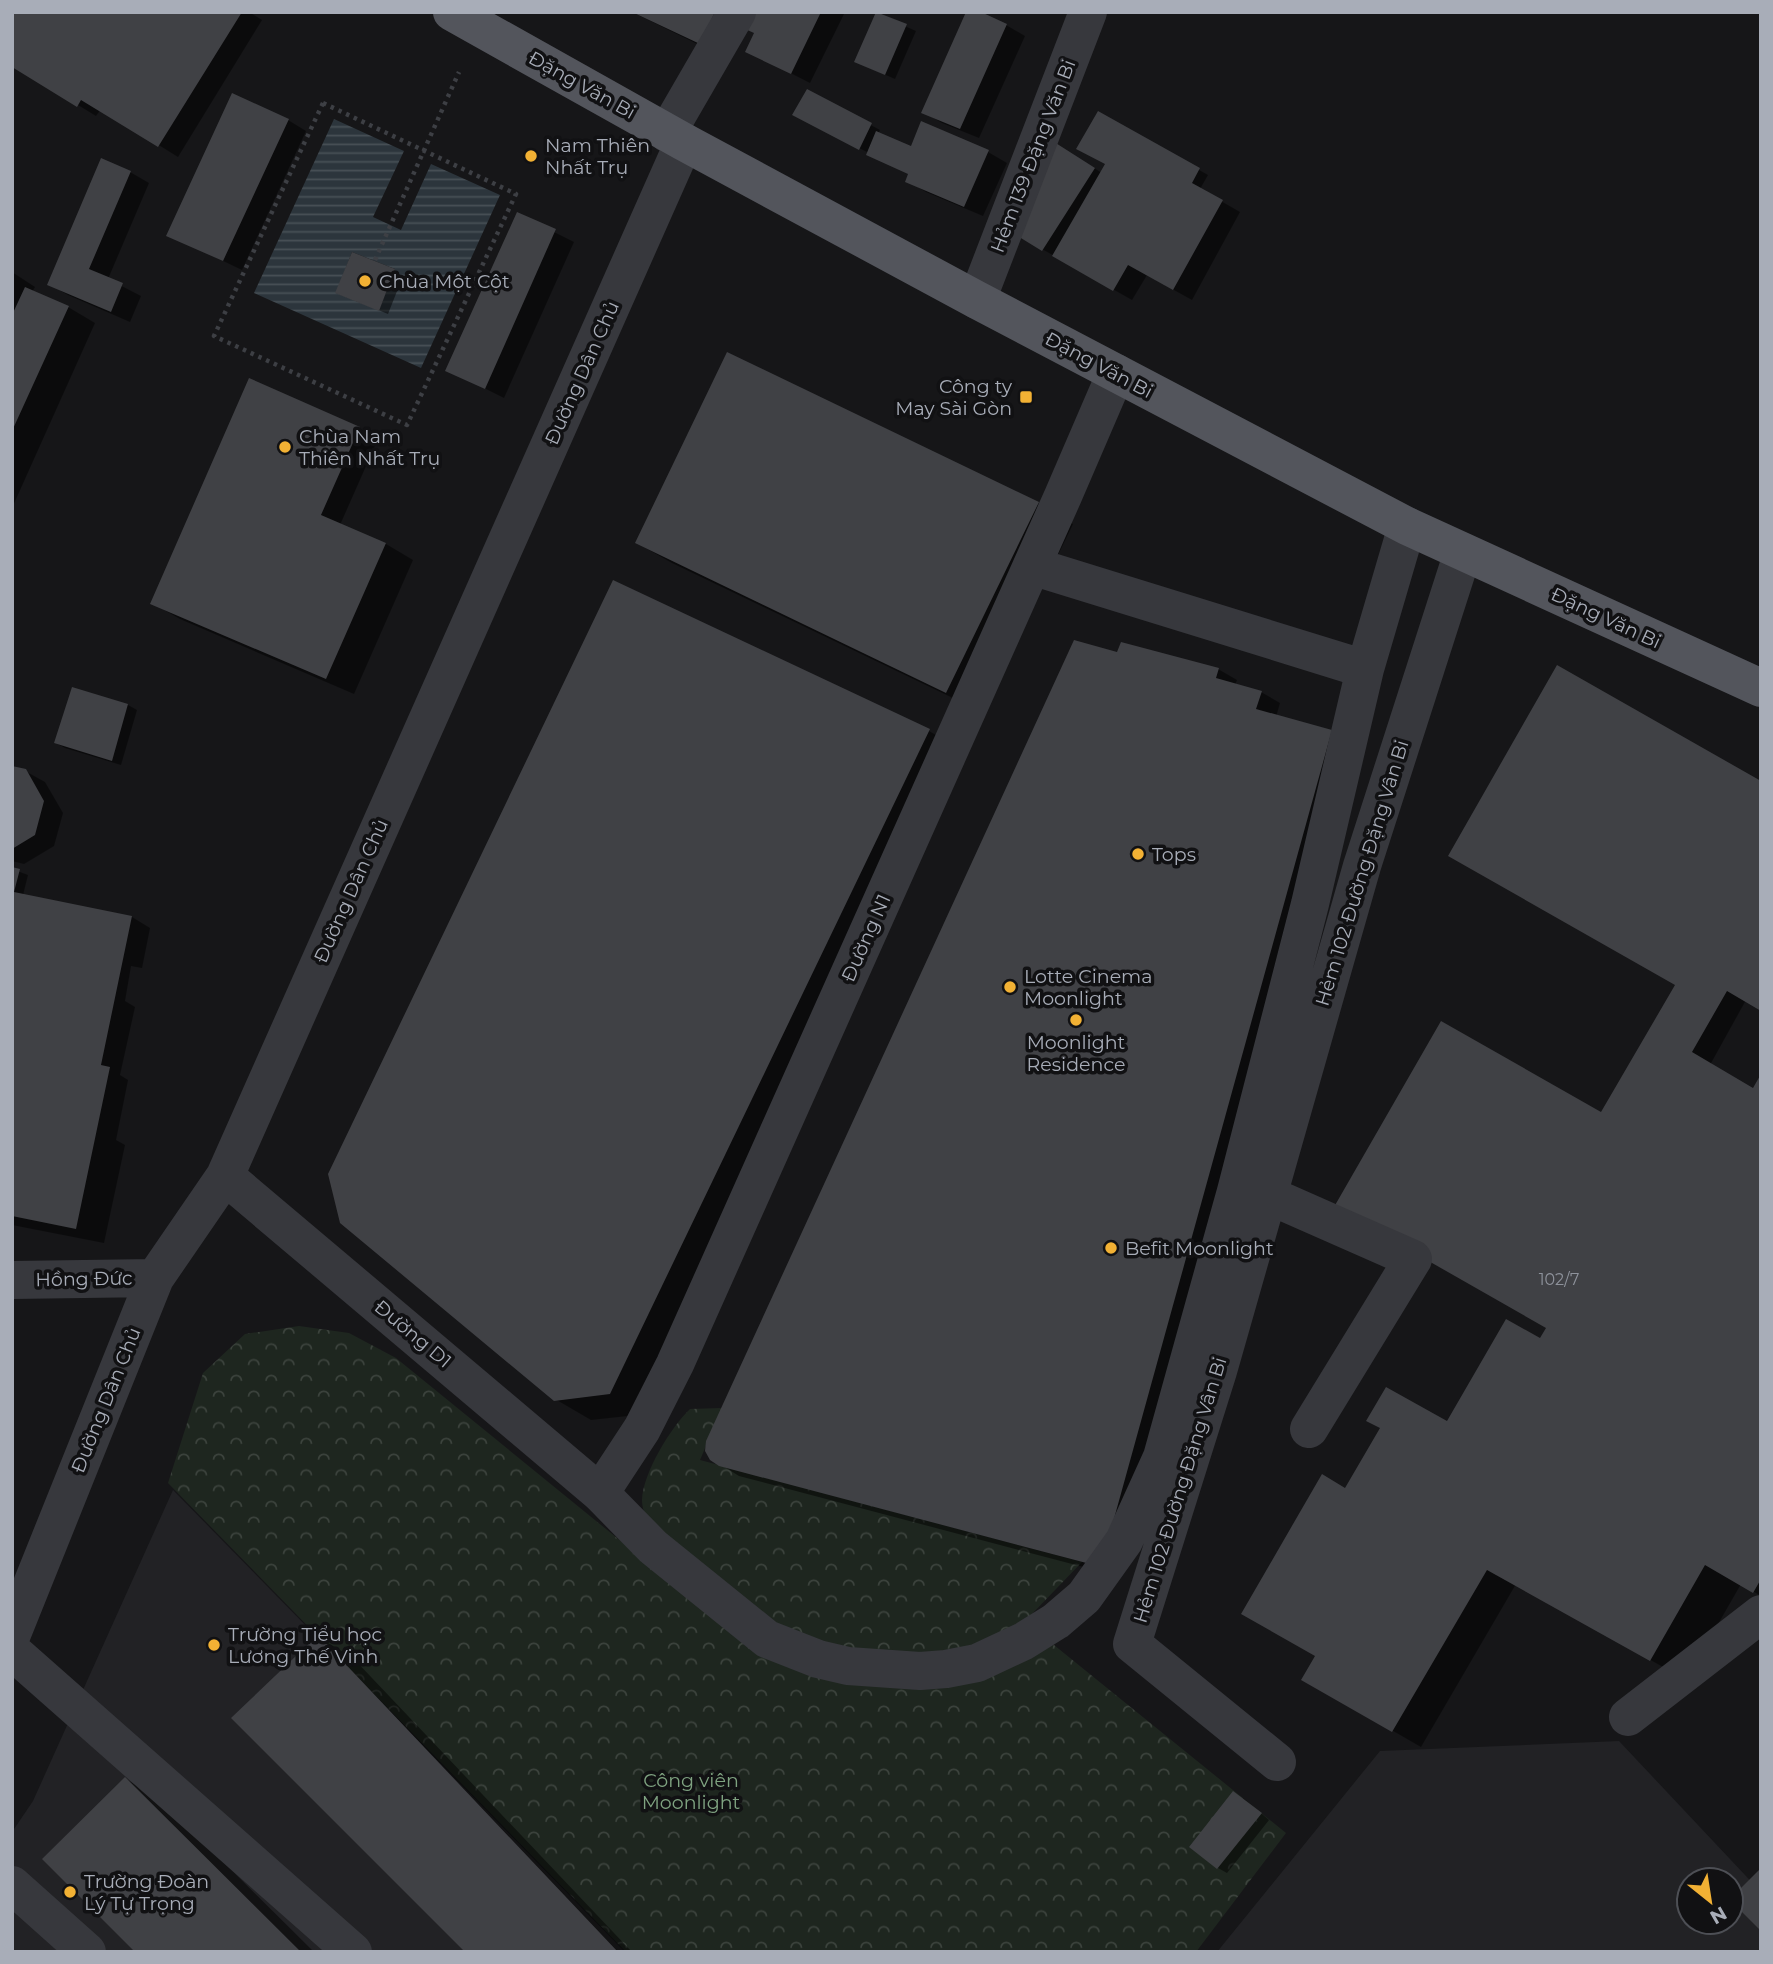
<svg xmlns="http://www.w3.org/2000/svg" width="1773" height="1964" viewBox="0 0 1773 1964" font-family="Montserrat,sans-serif">
<style>
.built{fill:#222225;fill-rule:evenodd}
.park{fill:url(#park-crowns)}
.water{fill:url(#water-rules);fill-rule:evenodd}
.shadow{fill:#0007}
.building{fill:#404145}
.lines{fill:none;stroke-linecap:round;stroke-linejoin:round}
.path{stroke:#3d3f44;stroke-width:4.5;stroke-dasharray:3.5 5;stroke-linecap:butt}
.minor{stroke:#37383d;stroke-width:38}
.major{stroke:#53555c;stroke-width:38}
.poi-dot{fill:#f2b134;stroke:#111113;stroke-width:2.5}
.labels{text-anchor:middle;dominant-baseline:central;stroke-width:7;stroke-linejoin:round;paint-order:stroke}
.number-label{font-size:16px;fill:#8e929b}
.street-label{font-size:19px;fill:#a8adb8;stroke:#111113}
.poi-label{font-size:19px;fill:#a8adb8;stroke:#111113;text-anchor:start}
.park-label{font-size:19px;fill:#7fa381;stroke:#111113}
</style>
<defs>
<pattern id="park-crowns" width="20" height="18" patternUnits="userSpaceOnUse" patternTransform="scale(1.75)"><rect width="20" height="18" fill="#1e261f"/><path d="M2 6a3 3 0 1 1 6 0M12 15a3 3 0 1 1 6 0" fill="none" stroke="#3c433d"/></pattern>
<pattern id="water-rules" width="6" height="5" patternUnits="userSpaceOnUse" patternTransform="scale(1.75)"><rect width="6" height="5" fill="#2c353c"/><path d="M0 2.5h6" fill="none" stroke="#485056"/></pattern>
</defs>
<rect width="100%" height="100%" fill="#161618"/>
<path class="built" d="M 173,1490 L 625,1952 L 12,1952 L 12,1832 L 33,1801 Z
M 1619,1741 L 1761,1892 L 1761,1952 L 1217,1952 L 1380,1751 ZM 1689,1880 L 1731,1880 L 1731,1922 L 1689,1922 Z"/>
<path class="park" d="M 299,1326 L 349,1333 L 396,1358 L 617,1538 L 731,1626 L 791,1665 L 1054,1645 L 1286,1833 L 1196,1952 L 626,1952 L 168,1483 L 203,1373 L 245,1334 Z
M 722,1408 L 700,1460 L 1082,1562 L 1030,1616 L 999,1636 L 951,1654 L 905,1660 L 786,1633 L 647,1522 C 645,1515 642,1507 642,1500 C 643,1473 671,1427 690,1409 Z"/>
<path class="water" d="M 334,119 L 404,151 L 373,217 L 401,230 L 431,164 L 500,195 L 421,368 L 254,293 ZM 352,252 L 395,269 L 379,310 L 336,293 Z"/>
<path class="shadow" d="M 12,12 L 249,12 L 262,20 L 178,157 L 101,109 L 96,116 L 78,105 Z
M 632,12 L 845,12 L 810,83 L 747,51 L 756,33 L 743,27 L 728,59 Z
M 877,14 L 916,31 L 895,79 L 865,66 Z
M 1006,25 L 1025,36 L 979,138 L 942,123 L 924,112 Z
M 807,91 L 880,130 L 878,134 L 919,151 L 988,152 L 1007,163 L 983,216 L 926,192 L 908,181 L 911,174 L 803,120 Z
M 1098,113 L 1208,175 L 1200,189 L 1240,212 L 1192,300 L 1147,275 L 1132,300 L 1042,249 L 1070,153 L 1102,173 L 1107,164 Z
M 288,120 L 306,131 L 242,270 L 169,235 Z
M 130,172 L 149,183 L 108,279 L 141,296 L 130,322 L 68,295 L 49,284 Z
M 518,214 L 574,242 L 504,398 L 448,370 Z
M 353,254 L 403,276 L 388,314 L 346,297 Z
M 12,272 L 35,287 L 32,292 L 68,307 L 95,323 L 12,508 Z
M 359,428 L 378,439 L 340,525 L 386,544 L 413,560 L 354,694 L 180,619 L 152,603 Z
M 1038,504 L 1073,524 L 982,712 L 672,563 L 637,543 Z
M 1119,654 L 1218,669 L 1237,680 L 1235,685 L 1261,692 L 1280,703 L 1276,717 L 1350,742 L 1114,1575 L 739,1476 L 720,1464 Z
M 1558,668 L 1746,1000 L 1710,1065 L 1753,1090 L 1761,1077 L 1761,1596 L 1741,1584 L 1686,1680 L 1516,1584 L 1421,1747 L 1303,1679 L 1317,1656 L 1346,1490 L 1382,1428 L 1447,1424 L 1540,1340 L 1548,1327 L 1603,1114 L 1677,984 Z
M 73,689 L 128,705 L 137,710 L 121,765 L 65,748 L 56,743 Z
M 929,731 L 964,751 L 646,1414 L 591,1420 L 555,1399 Z
M 12,768 L 25,771 L 45,782 L 63,813 L 54,846 L 24,864 L 12,861 Z
M 12,869 L 28,875 L 23,895 L 132,917 L 150,928 L 142,968 L 131,966 L 125,1001 L 135,1007 L 120,1075 L 128,1080 L 116,1140 L 125,1145 L 104,1243 L 12,1225 Z
M 318,1637 L 353,1658 L 632,1952 L 468,1952 Z
M 126,1779 L 161,1800 L 314,1952 L 138,1952 Z
M 1243,1798 L 1269,1820 L 1227,1873 L 1218,1868 Z"/>
<path class="building" d="M 12,12 L 242,12 L 158,147 L 81,100 L 77,107 L 12,67 Z
M 632,12 L 715,12 L 700,44 Z
M 729,12 L 821,12 L 791,74 L 745,52 L 754,33 L 725,20 Z
M 876,12 L 907,24 L 885,75 L 854,62 Z
M 966,12 L 981,12 L 1007,24 L 960,129 L 921,113 Z
M 807,89 L 872,123 L 859,150 L 792,115 Z
M 232,93 L 289,119 L 223,261 L 166,236 Z
M 1098,111 L 1200,168 L 1192,183 L 1223,200 L 1173,290 L 1128,265 L 1113,291 L 1052,256 L 1105,164 L 1076,149 Z
M 921,121 L 989,150 L 964,207 L 905,182 L 908,174 L 866,155 L 876,131 L 911,146 Z
M 1051,140 L 1095,168 L 1042,251 L 998,224 Z
M 101,158 L 131,171 L 89,269 L 123,283 L 111,312 L 47,285 Z
M 517,212 L 556,229 L 485,389 L 445,371 Z
M 352,252 L 395,269 L 379,311 L 335,293 Z
M 25,287 L 69,306 L 12,431 L 12,315 Z
M 727,352 L 1039,502 L 946,693 L 635,543 Z
M 249,378 L 360,427 L 321,515 L 386,543 L 326,679 L 150,604 Z
M 613,580 L 930,729 L 610,1394 L 554,1401 L 340,1223 L 328,1174 Z
M 1074,640 L 1117,652 L 1121,642 L 1219,668 L 1216,678 L 1262,691 L 1256,709 L 1332,730 L 1104,1555 L 1094,1565 L 719,1466 L 710,1460 L 705,1451 L 706,1441 Z
M 1557,665 L 1761,781 L 1761,1011 L 1727,991 L 1692,1052 L 1753,1088 L 1761,1074 L 1761,1579 L 1753,1593 L 1705,1565 L 1650,1661 L 1487,1570 L 1392,1732 L 1301,1680 L 1315,1656 L 1241,1614 L 1322,1474 L 1345,1488 L 1380,1428 L 1366,1421 L 1386,1387 L 1447,1421 L 1506,1319 L 1540,1338 L 1546,1328 L 1334,1207 L 1441,1021 L 1601,1112 L 1675,985 L 1448,856 Z
M 72,687 L 128,704 L 112,761 L 54,743 Z
M 12,766 L 26,769 L 44,801 L 35,835 L 12,849 Z
M 12,867 L 20,869 L 14,892 L 132,916 L 101,1065 L 110,1067 L 76,1229 L 12,1216 Z
M 318,1635 L 618,1952 L 465,1952 L 231,1718 Z
M 125,1777 L 301,1952 L 135,1952 L 42,1859 Z
M 1233,1791 L 1262,1813 L 1217,1869 L 1189,1847 Z
M 1761,1868 L 1761,1931 L 1731,1901 L 1731,1898 Z"/>
<g class="lines">
<path class="path" d="M 323,103 L 516,194 L 407,425 L 214,336 Z
M 375,260 L 459,72"/>
<path class="minor" d="M 667,133 L 737,12
M 977,300 L 1088,12
M 1032,566 L 1365,669
M 225,1176 L 600,1493 L 653,1547 L 767,1639 L 818,1659 L 848,1666 L 920,1671 L 946,1669 L 977,1663 L 1024,1641 L 1056,1621 L 1084,1597 L 1124,1541 L 1162,1457 L 1236,1191 L 1310,904 L 1365,669 L 1407,526
M 1268,1195 L 1413,1259 L 1309,1429
M 12,1280 L 155,1278
M 600,1493 L 642,1429 L 675,1364 L 1063,496 L 1116,373
M 12,1634 L 155,1278 L 225,1176 L 684,142
M 12,1651 L 353,1952
M 1628,1717 L 1761,1614
M 1277,1762 L 1132,1644 L 1218,1371 L 1362,866 L 1463,552
M 12,1885 L 87,1952"/>
<path class="major" d="M 452,12 L 684,142 L 977,300 L 1407,526 L 1761,688"/>
</g>
<g class="poi-dot">
<circle cx="531" cy="156" r="7"/>
<circle cx="365" cy="281" r="7"/>
<rect x="1019" y="390" width="14" height="14" rx="3.5"/>
<circle cx="285" cy="447" r="7"/>
<circle cx="1138" cy="854" r="7"/>
<circle cx="1010" cy="987" r="7"/>
<circle cx="1076" cy="1020" r="7"/>
<circle cx="1111" cy="1248" r="7"/>
<circle cx="214" cy="1645" r="7"/>
<circle cx="70" cy="1892" r="7"/>
</g>
<g class="labels">
<g class="number-label">
<text x="1559" y="1279">102/7</text>
</g>
<g class="street-label">
<text transform="translate(582 85) rotate(29)">Đặng Văn Bi</text>
<text transform="translate(1033 156) rotate(-69)">Hẻm 139 Đặng Văn Bi</text>
<text transform="translate(1099 365) rotate(28)">Đặng Văn Bi</text>
<text transform="translate(582 373) rotate(-66)">Đường Dân Chủ</text>
<text transform="translate(1606 618) rotate(25)">Đặng Văn Bi</text>
<text transform="translate(1362 873) rotate(-73)">Hẻm 102 Đường Đặng Vân Bi</text>
<text transform="translate(351 891) rotate(-66)">Đường Dân Chủ</text>
<text transform="translate(866 938) rotate(-66)">Đường N1</text>
<text transform="translate(84 1279) rotate(-1)">Hồng Đức</text>
<text transform="translate(413 1334) rotate(40)">Đường D1</text>
<text transform="translate(106 1400) rotate(-68)">Đường Dân Chủ</text>
<text transform="translate(1180 1490) rotate(-73)">Hẻm 102 Đường Đặng Vân Bi</text>
</g>
<g class="poi-label">
<text x="545" y="145">Nam Thiên<tspan x="545" dy="22">Nhất Trụ</tspan></text>
<text x="379" y="281">Chùa Một Cột</text>
<text x="1012" y="386" text-anchor="end">Công ty<tspan x="1012" dy="22">May Sài Gòn</tspan></text>
<text x="299" y="436">Chùa Nam<tspan x="299" dy="22">Thiên Nhất Trụ</tspan></text>
<text x="1152" y="854">Tops</text>
<text x="1024" y="976">Lotte Cinema<tspan x="1024" dy="22">Moonlight</tspan></text>
<text x="1076" y="1042" text-anchor="middle">Moonlight<tspan x="1076" dy="22">Residence</tspan></text>
<text x="1125" y="1248">Befit Moonlight</text>
<text x="228" y="1634">Trường Tiểu học<tspan x="228" dy="22">Lương Thế Vinh</tspan></text>
<text x="84" y="1881">Trường Đoàn<tspan x="84" dy="22">Lý Tự Trọng</tspan></text>
</g>
<g class="park-label">
<text x="691" y="1780">Công viên<tspan x="691" dy="22">Moonlight</tspan></text>
</g>
</g>
<rect width="1773" height="1964" fill="none" stroke="#a8adb8" stroke-width="28"/>
<g transform="translate(1710 1901) rotate(150)"><circle r="33" fill="#111113" stroke="#4d4f55" stroke-width="2"/>
<path d="M0-5L12 26L0 18L-12 26Z" fill="#f2b134"/>
<text y="-10" font-size="19" font-weight="bold" text-anchor="middle" fill="#a8adb8">N</text>
</g>
</svg>
